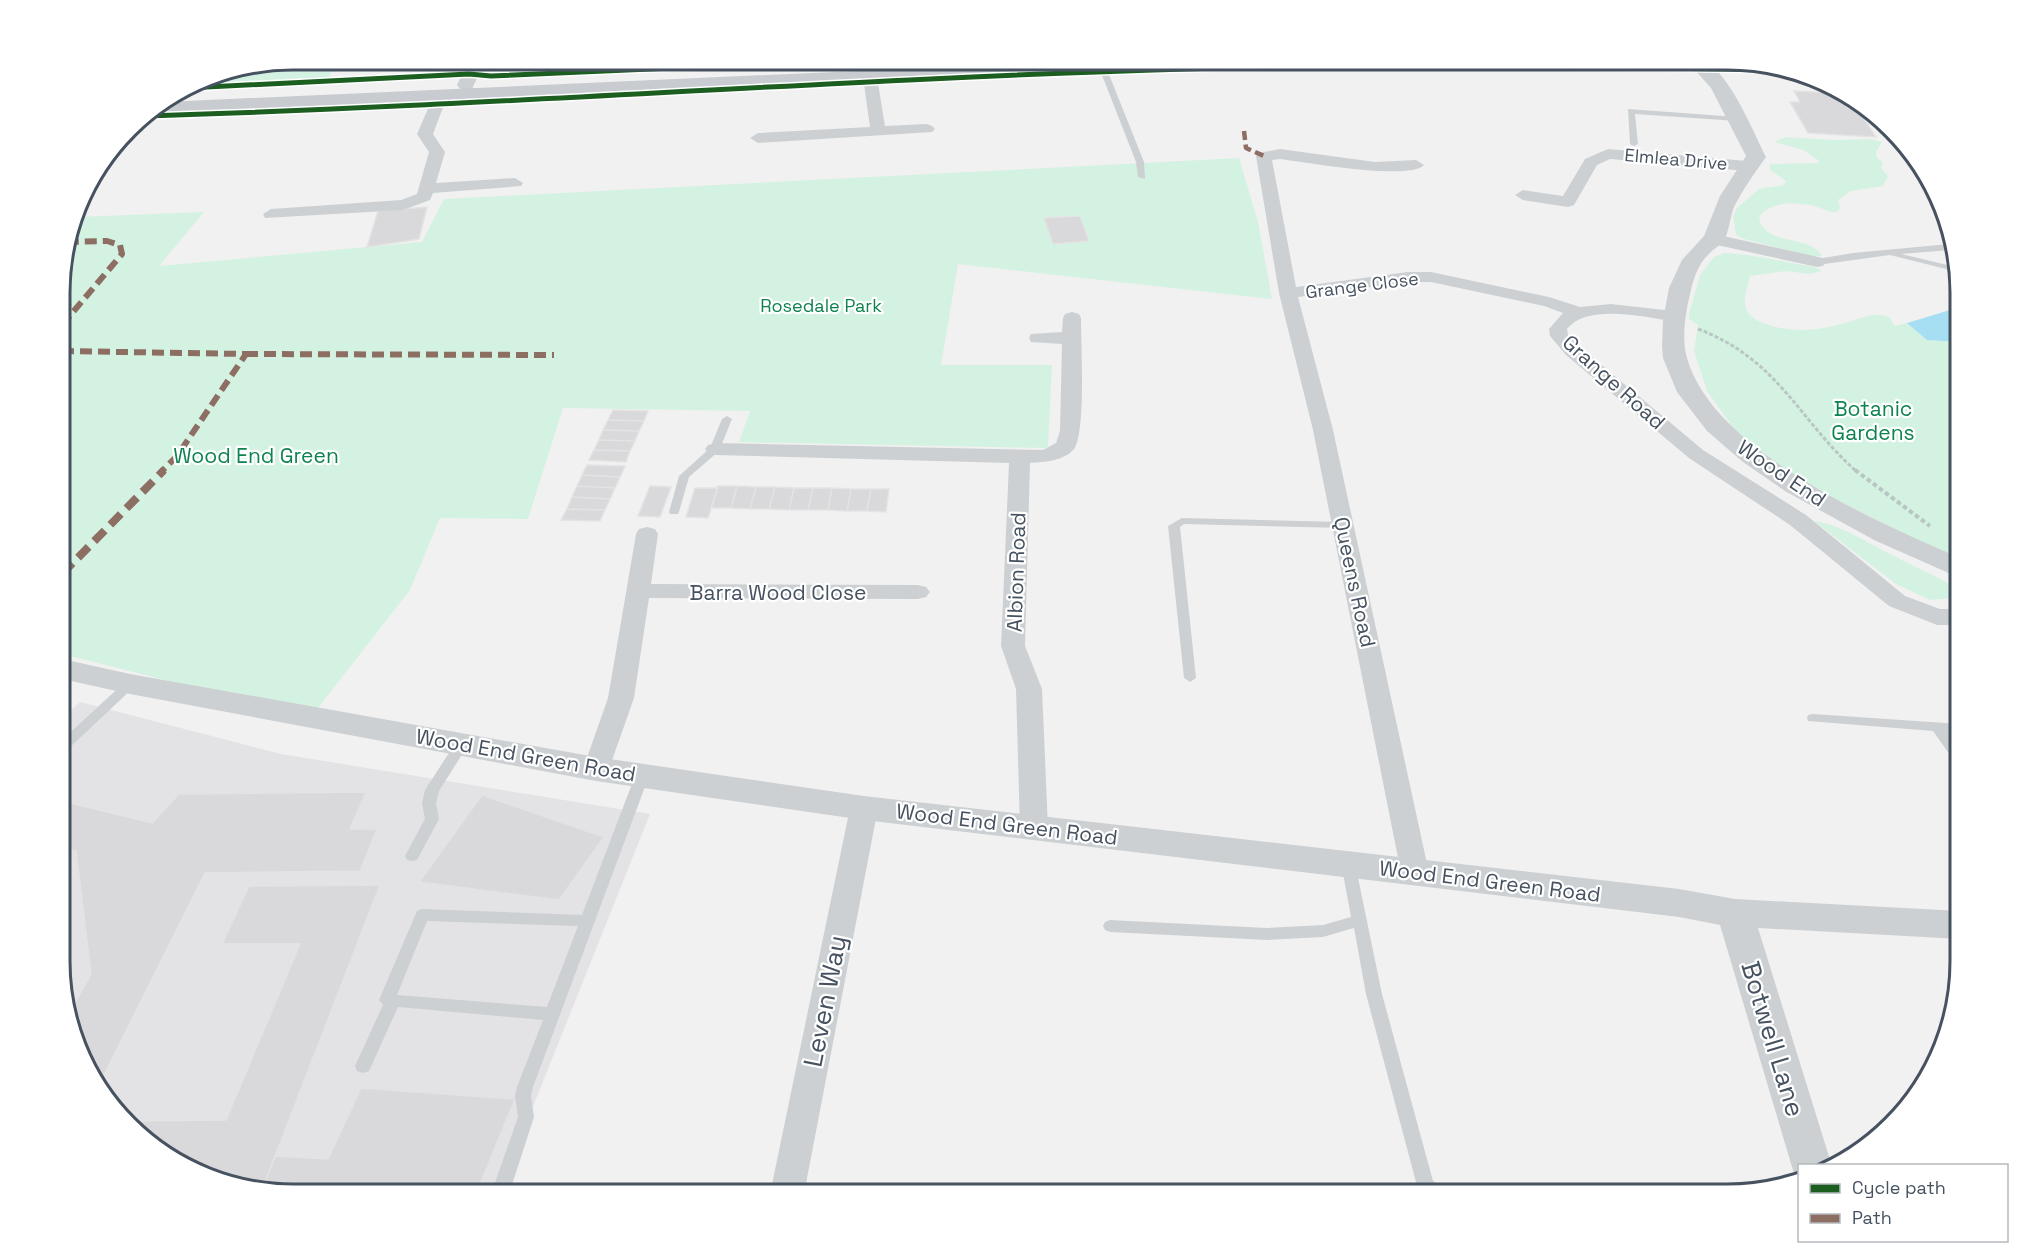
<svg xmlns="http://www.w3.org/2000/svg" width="2020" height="1254" viewBox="0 0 2020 1254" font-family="'Space Grotesk',sans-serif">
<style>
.education{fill:#e3e2e4}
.green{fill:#d4f2e1}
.water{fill:#a6dff3}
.building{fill:#d9d9db;stroke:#e3e3e4;stroke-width:1.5}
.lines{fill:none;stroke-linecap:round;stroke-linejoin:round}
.path-far1{stroke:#b9c6c3;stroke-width:3;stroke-dasharray:4 2;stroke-linecap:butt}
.path{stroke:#b9c6c3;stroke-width:4;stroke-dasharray:4.5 3;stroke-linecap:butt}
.service{fill:#cdd0d2;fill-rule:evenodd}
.minor{fill:#cdd0d2;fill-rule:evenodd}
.tertiary{fill:#cdd0d2;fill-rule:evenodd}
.primary{fill:#c8ccd0;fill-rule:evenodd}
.quiet-far2{stroke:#8d6e63;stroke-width:4.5;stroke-dasharray:9 4.5;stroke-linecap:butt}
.quiet-far1{stroke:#8d6e63;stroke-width:6;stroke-dasharray:12 6;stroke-linecap:butt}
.quiet{stroke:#8d6e63;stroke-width:8;stroke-dasharray:15 8;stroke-linecap:butt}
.cycleway-casing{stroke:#fff;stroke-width:8}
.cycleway{stroke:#1b5e20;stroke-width:5}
.labels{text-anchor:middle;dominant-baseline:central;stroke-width:4.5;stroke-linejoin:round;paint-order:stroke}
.far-street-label{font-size:18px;fill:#465260;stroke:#fff}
.far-park-label{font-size:18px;fill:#0f834f;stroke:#fff}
.street-label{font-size:21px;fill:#465260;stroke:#fff}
.park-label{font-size:21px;fill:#0f834f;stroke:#fff}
.near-street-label{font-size:26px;fill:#465260;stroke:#fff}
.rim{fill:none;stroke:#465260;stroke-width:3}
</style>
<rect width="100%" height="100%" fill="#f2f1f1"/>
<path class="education" d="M 80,702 L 281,754 L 650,814 L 498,1194 L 293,1194 L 232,1186 L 164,1155 L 99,1090 L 62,991 L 62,719 Z"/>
<path class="green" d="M 293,60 L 336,60 L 328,79 L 195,83 L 204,78 Z
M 515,60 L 728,60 L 495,71 L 499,66 Z
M 1786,137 L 1834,140 L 1871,139 L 1882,142 L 1876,152 L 1877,158 L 1883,162 L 1881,168 L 1888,176 L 1883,186 L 1851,191 L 1838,200 L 1840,208 L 1838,212 C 1829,213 1822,208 1814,206 C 1797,202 1768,201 1759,218 C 1765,247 1811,234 1822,256 L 1811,256 L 1744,239 L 1736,235 L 1733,217 L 1737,208 L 1759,189 L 1784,185 L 1786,181 L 1770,170 L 1770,164 L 1819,163 L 1818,160 L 1803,150 L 1774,142 Z
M 1239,158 L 1258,222 L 1272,299 L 958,264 L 941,365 L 1052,365 L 1048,448 L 739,442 L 750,411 L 563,408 L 528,519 L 440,518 L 410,590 L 311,717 L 62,654 L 62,263 L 76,217 L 204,212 L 159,266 L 422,242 L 444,199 Z
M 1724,253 L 1748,255 L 1814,267 L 1822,271 L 1810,274 L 1786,271 L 1750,276 C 1744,300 1738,314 1766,324 C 1793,334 1821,330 1848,322 C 1863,318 1873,311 1889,317 L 1895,326 L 1907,323 L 1927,340 L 1960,342 L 1960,559 L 1906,536 L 1796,478 L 1736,432 L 1707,391 L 1694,351 L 1698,325 L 1689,319 L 1689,314 L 1700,275 L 1714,257 Z
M 1814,521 C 1845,526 1869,544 1896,557 C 1918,569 1939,576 1959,591 L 1952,598 L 1930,600 L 1896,584 Z"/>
<path class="water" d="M 1960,307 L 1960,342 L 1927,340 L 1907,323 Z"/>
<path class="building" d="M 1794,91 L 1838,93 L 1847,107 L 1857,108 L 1876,137 L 1808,133 L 1790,102 L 1800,102 Z
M 427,207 L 419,239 L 367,247 L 378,211 Z
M 1080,216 L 1089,241 L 1053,244 L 1044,218 Z
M 613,410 L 648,411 L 644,421 L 608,420 Z
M 608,420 L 644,421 L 639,431 L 603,430 Z
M 603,430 L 639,431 L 635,441 L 599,440 Z
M 599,440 L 635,441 L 630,451 L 594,450 Z
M 594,450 L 630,451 L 626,462 L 589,460 Z
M 587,465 L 625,466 L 620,477 L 582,475 Z
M 582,475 L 620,477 L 615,488 L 577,486 Z
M 577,486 L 615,488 L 610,499 L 572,497 Z
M 650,486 L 671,487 L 660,517 L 638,516 Z
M 718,486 L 737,486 L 731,508 L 711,508 Z
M 737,486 L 756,487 L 750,509 L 731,508 Z
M 756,487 L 775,487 L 769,509 L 750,509 Z
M 775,487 L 794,488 L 789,510 L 769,509 Z
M 695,488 L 718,488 L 708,518 L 686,517 Z
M 794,488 L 813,488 L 808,510 L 789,510 Z
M 813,488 L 832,488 L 828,510 L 808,510 Z
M 832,488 L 851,489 L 847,511 L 828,510 Z
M 851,489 L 871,489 L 867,511 L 847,511 Z
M 871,489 L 889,489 L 886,512 L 867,511 Z
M 572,497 L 610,499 L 605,510 L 567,509 Z
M 567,509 L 605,510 L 600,521 L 561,520 Z
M 366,792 L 350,829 L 377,829 L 360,871 L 205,873 L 98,1087 L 70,1012 L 91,974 L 76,851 L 62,848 L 62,801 L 152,823 L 179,794 Z
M 482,795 L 604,837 L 559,900 L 419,882 Z
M 380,885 L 262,1190 L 232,1186 L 164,1155 L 130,1121 L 226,1120 L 300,944 L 222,944 L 249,886 Z
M 361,1088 L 515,1099 L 476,1194 L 293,1194 L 262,1190 L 275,1156 L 328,1159 Z"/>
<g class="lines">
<path class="path-far1" d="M 1698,329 C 1778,359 1798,419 1856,471"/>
<path class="path" d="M 1855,470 L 1930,526"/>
<path class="service" d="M 1098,65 L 1102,65 L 1108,72 L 1144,162 L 1145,179 L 1138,177 L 1136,162 Z
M 1628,109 L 1737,117 L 1741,119 L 1737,121 L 1635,114 L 1638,144 L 1634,146 L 1630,144 Z
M 1949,244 L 1950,250 L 1901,254 L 1956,267 L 1958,272 L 1890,255 L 1817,265 L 1813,262 L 1817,259 L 1853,253 Z
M 727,416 L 732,419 L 719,451 L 689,477 L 679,512 L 678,514 L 670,514 L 669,512 L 679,476 L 710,448 L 722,419 Z
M 1182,518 L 1343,522 L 1349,525 L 1343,528 L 1184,524 L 1180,527 L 1196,678 L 1190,682 L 1184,678 L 1168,526 Z
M 130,680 L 136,684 L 134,687 L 67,750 L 62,752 L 62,740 L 126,681 Z
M 1813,714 L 1960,724 L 1960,732 L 1948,732 L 1960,748 L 1960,764 L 1955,762 L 1933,731 L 1808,721 L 1807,718 L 1808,715 Z
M 461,740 L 466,742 L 468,745 L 439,791 L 436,803 L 439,819 L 417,860 L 412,861 L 407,860 L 405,856 L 425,819 L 422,803 L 425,790 L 456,742 Z
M 642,771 L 647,773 L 649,776 L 533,1087 L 531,1096 L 534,1117 L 509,1194 L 491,1194 L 518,1117 L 515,1096 L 517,1087 L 543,1020 L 398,1007 L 369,1071 L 363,1073 L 357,1071 L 355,1066 L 383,1005 L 379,1000 L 417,911 L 422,909 L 582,915 L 635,776 L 637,773 ZM 427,921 L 578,926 L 547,1007 L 397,995 Z
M 1348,858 L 1353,859 L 1355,863 L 1382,994 L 1433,1181 L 1444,1188 L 1446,1194 L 1423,1194 L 1417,1186 L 1366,994 L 1354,928 L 1323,937 L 1267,940 L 1110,932 L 1105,930 L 1103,926 L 1105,922 L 1110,920 L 1267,928 L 1323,925 L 1351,917 L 1341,863 L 1343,859 Z"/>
<path class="minor" d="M 870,73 L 877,77 L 885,126 L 927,124 L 932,126 L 935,129 L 932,132 L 758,143 L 750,138 L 758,133 L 870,127 L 863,77 Z
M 440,93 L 447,97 L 433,134 L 445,152 L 436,183 L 515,178 L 523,183 L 521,186 L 433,193 L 430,200 L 403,210 L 265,218 L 263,214 L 271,209 L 401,200 L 417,194 L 429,152 L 417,134 L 433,97 Z
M 1280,149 L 1375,162 L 1416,160 L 1424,165 C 1410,181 1304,162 1280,159 L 1272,160 L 1296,287 L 1408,272 L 1431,272 L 1549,297 L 1580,307 L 1611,304 L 1682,312 L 1684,316 L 1682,320 L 1675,322 C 1647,317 1587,303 1567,329 L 1568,335 L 1580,347 L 1703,450 L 1806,515 L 1905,596 L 1940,609 L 1960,609 L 1960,625 L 1937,625 L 1889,606 L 1790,525 L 1689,458 L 1566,355 L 1550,336 L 1549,329 L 1563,313 L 1544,306 L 1431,282 L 1408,282 L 1298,297 L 1333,430 L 1429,873 L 1425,881 L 1415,884 L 1405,881 L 1401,873 L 1313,430 L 1279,293 L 1256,156 L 1259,153 Z
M 1608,149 L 1747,161 L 1755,166 L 1747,171 L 1610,159 L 1597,165 L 1574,205 L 1568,207 L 1523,200 L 1515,195 L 1523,190 L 1563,196 L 1585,159 Z
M 1714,234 L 1823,258 L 1826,262 L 1823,266 L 1817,267 L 1708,243 L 1705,239 L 1708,235 Z
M 1072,312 L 1079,314 L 1081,318 C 1081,342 1086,433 1074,449 C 1064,461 1045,462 1030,463 L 1025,646 L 1042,689 L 1048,828 L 1044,835 L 1034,838 L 1024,835 L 1020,828 L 1016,689 L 1001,646 L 1009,463 L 715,455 L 708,453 L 705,449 L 708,445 L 715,443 L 1043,450 L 1056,443 L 1060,431 L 1062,344 L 1031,342 L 1029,338 L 1031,334 L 1062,332 L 1063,318 L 1065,314 Z
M 647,527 L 655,529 L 658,534 L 651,584 L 918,585 L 926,587 L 930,592 L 926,597 L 918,599 L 649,598 L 634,698 L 609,769 L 605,776 L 596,778 L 587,776 L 583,769 L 608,698 L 636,534 L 639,529 Z
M 864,798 L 874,801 L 878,808 L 804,1194 L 770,1194 L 850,808 L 854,801 Z"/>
<path class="tertiary" d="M 482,60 L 505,60 L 502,64 L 479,74 L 472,89 L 460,89 L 457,85 L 465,67 Z
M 1686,60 L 1706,60 C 1734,83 1750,125 1766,157 C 1754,174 1743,189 1734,207 C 1730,217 1729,233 1723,242 C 1719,246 1713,249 1709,254 C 1699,263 1694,277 1691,290 C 1686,310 1681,337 1687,358 C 1713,451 1877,522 1960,558 L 1960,578 L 1874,540 L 1785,491 L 1743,462 L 1707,431 L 1677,392 L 1663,358 L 1662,346 L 1663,320 L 1669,288 L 1682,260 L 1704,236 L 1720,196 L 1746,156 L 1711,88 Z
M 62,659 L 130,674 L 596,757 L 864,796 L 1679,889 L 1735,899 L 1960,911 L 1960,939 L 1758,928 L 1832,1166 L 1800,1166 L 1800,1176 L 1795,1177 L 1720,925 L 1679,917 L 864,820 L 596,781 L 130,694 L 62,679 Z"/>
<path class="primary" d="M 1100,60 L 1337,60 L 1335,64 L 1328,66 L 1100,72 L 154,115 L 147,113 L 164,102 Z
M 1527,60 L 1727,60 L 1753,63 L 1744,68 L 1536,66 L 1529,64 Z"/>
<path class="quiet-far2" d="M 1244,131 L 1246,148 L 1264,156"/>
<path class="quiet-far1" d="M 62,325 L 122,254 L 120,245 L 107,241 L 68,242
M 62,351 L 246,354 L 177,456 L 162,471
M 246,354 L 554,355"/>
<path class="quiet" d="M 62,574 L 164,470"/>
<g class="cycleway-casing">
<path id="cycleway" d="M 187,88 L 469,74 L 491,76 L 856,60
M 142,116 C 490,106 838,79 1186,69 C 1388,63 1590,67 1792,70"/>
</g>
<use href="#cycleway" class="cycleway"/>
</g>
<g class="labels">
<g class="far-street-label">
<text transform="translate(1676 159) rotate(5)">Elmlea Drive</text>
<text transform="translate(1362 285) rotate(-7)">Grange Close</text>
</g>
<g class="far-park-label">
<text x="821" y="305">Rosedale Park</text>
</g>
<g class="street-label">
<text transform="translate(1614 382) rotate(42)">Grange Road</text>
<text transform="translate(1782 473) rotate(34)">Wood End</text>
<text transform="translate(1016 572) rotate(-88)">Albion Road</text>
<text transform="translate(1355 582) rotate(78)">Queens Road</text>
<text x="778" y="592">Barra Wood Close</text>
<text transform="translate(526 755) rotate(10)">Wood End Green Road</text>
<text transform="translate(1007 824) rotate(7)">Wood End Green Road</text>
<text transform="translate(1490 881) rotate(7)">Wood End Green Road</text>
</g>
<g class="park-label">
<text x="1873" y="408">Botanic<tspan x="1873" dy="24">Gardens</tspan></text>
<text x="256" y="455">Wood End Green</text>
</g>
<g class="near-street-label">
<text transform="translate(825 1001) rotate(-79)">Leven Way</text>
<text transform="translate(1773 1039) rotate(73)">Botwell Lane</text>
</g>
</g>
<path d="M0 0H2020V1254H0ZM293 70H1727A223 223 0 0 1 1950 293V961A223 223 0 0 1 1727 1184H293A223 223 0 0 1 70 961V293A223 223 0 0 1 293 70Z" fill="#fff" fill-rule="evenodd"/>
<path class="rim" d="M293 70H1727A223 223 0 0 1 1950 293V961A223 223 0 0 1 1727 1184H293A223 223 0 0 1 70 961V293A223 223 0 0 1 293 70Z"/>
<rect x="1798" y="1164" width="210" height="78" fill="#ffffff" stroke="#b5babf" stroke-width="1.5"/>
<rect x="1810" y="1184" width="30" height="9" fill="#1b5e20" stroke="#b5babf" stroke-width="1.5"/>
<text x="1852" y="1194" font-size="18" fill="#465260">Cycle path</text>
<rect x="1810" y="1214" width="30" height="9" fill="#8d6e63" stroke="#b5babf" stroke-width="1.5"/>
<text x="1852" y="1224" font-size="18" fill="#465260">Path</text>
</svg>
